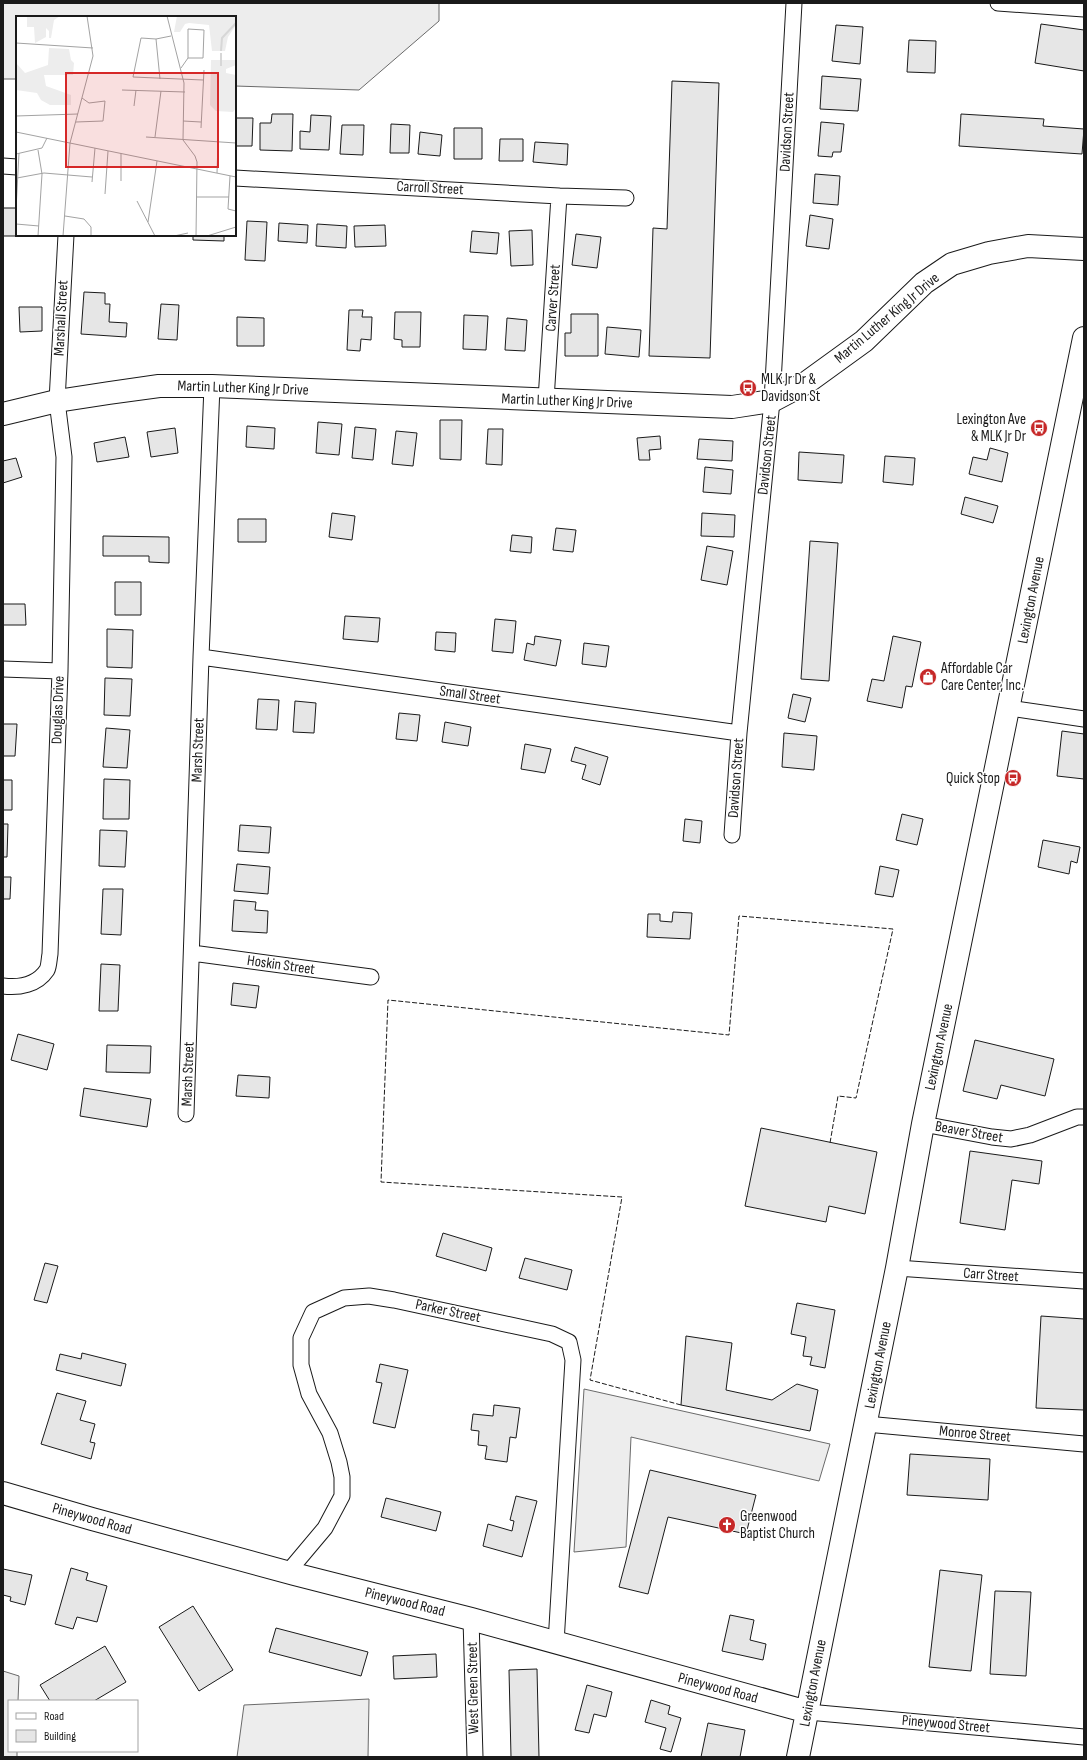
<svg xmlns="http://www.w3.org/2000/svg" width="1087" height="1760" viewBox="0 0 1087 1760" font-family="'Sofia Sans Condensed',sans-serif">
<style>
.built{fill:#ededed;stroke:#6a6a6a}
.building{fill:#e6e6e6;stroke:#1a1a1a}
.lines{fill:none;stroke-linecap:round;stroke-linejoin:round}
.street-casing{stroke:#1a1a1a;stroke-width:17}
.secondary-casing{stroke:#1a1a1a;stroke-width:24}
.street{stroke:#fff;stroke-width:15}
.secondary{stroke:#fff;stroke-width:22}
.fence{stroke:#1a1a1a;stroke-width:1;stroke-dasharray:5 2;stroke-linecap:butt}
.labels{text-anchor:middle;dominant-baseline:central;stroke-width:3;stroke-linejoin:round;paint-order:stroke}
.street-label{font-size:15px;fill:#1a1a1a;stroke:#fff}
.poi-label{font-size:15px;fill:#1a1a1a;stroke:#fff;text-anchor:start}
.inset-river{fill:none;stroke:#d7d7d7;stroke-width:2}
.inset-road{fill:none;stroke:#a3a3a3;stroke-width:1}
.view{fill:#d62828;fill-opacity:0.15;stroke:#d62828;stroke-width:2}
.inset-edge{fill:none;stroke:#1a1a1a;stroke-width:2}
</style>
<rect width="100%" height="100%" fill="#fff"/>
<path class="built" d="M 3,3 L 439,3 L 439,21 L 359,90 L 235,86 L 235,17 L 17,17 L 17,79 L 3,79 Z
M 584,1389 L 830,1444 L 819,1481 L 631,1437 L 626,1547 L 574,1552 Z
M 3,1671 L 19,1676 L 18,1701 L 9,1701 L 9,1751 L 17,1751 L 17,1757 L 3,1757 Z
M 369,1699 L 368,1757 L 237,1757 L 244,1705 Z"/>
<path class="building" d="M 1041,24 L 1084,30 L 1084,71 L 1035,63 Z
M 836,25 L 863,27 L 860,64 L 832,61 Z
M 909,40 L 936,41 L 935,73 L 907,72 Z
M 822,76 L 861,79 L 858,111 L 820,109 Z
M 672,81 L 719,83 L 710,358 L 649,356 L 653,228 L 667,229 Z
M 272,114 L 293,114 L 292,151 L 260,150 L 260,123 L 271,123 Z
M 961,114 L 1044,119 L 1043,126 L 1084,129 L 1082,154 L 959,146 Z
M 311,115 L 331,116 L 329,150 L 300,149 L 300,131 L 310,132 Z
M 235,118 L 253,118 L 252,146 L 235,146 Z
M 821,122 L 844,124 L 841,152 L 833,152 L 832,157 L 818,156 Z
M 391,124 L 410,125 L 409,153 L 390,153 Z
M 342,125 L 364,125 L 363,155 L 340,154 Z
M 454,128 L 482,128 L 482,159 L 454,159 Z
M 420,132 L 442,135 L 440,156 L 418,154 Z
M 500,139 L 523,139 L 523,161 L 499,161 Z
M 535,142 L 568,144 L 567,165 L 533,162 Z
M 815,174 L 840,176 L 838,205 L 813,203 Z
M 3,208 L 17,208 L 17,236 L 3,236 Z
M 810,215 L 833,219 L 829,249 L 806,246 Z
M 247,221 L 267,222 L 265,261 L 245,260 Z
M 279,223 L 308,225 L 307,243 L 278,241 Z
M 317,224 L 347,226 L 346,248 L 316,246 Z
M 385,225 L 386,246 L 355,247 L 354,226 Z
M 532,230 L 533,265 L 511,266 L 509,231 Z
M 472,231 L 499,233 L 497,254 L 470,252 Z
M 576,234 L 601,237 L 597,268 L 572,265 Z
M 193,235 L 224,235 L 224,241 L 193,240 Z
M 84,292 L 105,293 L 105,304 L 110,304 L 109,322 L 127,323 L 126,337 L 81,334 Z
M 161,304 L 179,305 L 177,340 L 158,339 Z
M 19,307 L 42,307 L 42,331 L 20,332 Z
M 349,310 L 363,310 L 362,317 L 372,317 L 371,340 L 361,339 L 360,351 L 347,350 Z
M 395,312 L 421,312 L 420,347 L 402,347 L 402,340 L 394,339 Z
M 571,314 L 598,314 L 598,356 L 565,356 L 565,333 L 571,333 Z
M 464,315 L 488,316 L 486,350 L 463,349 Z
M 237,317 L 264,318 L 264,346 L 237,346 Z
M 507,318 L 527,320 L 525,351 L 505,350 Z
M 607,327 L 641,330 L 639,357 L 605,354 Z
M 440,420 L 462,420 L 461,460 L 440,459 Z
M 318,422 L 342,424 L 339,455 L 316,453 Z
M 247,426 L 275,428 L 274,449 L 246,447 Z
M 355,427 L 376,429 L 373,460 L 352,458 Z
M 175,428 L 178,453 L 151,457 L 147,432 Z
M 488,429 L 503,429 L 502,465 L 486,464 Z
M 396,431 L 417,433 L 413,466 L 392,464 Z
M 660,436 L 661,449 L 649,450 L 650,460 L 639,460 L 637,438 Z
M 125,437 L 129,457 L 97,462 L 94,443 Z
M 699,439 L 733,441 L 732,461 L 697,459 Z
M 990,448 L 1008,453 L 1002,482 L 969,474 L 973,457 L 987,460 Z
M 799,452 L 844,455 L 842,483 L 798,480 Z
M 885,456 L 915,458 L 913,485 L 883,482 Z
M 16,458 L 22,477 L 3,483 L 3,461 Z
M 705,467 L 733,470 L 731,494 L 703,492 Z
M 965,497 L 998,506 L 993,523 L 961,514 Z
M 332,513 L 355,516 L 352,540 L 329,537 Z
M 702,513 L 735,515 L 734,537 L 701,536 Z
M 238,519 L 266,519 L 266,542 L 238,542 Z
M 556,528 L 576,530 L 573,552 L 553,550 Z
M 512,535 L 532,537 L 531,553 L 510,551 Z
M 103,536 L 169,537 L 169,563 L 149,562 L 149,556 L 103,556 Z
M 810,541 L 838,543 L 829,681 L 801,679 Z
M 707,546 L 733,551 L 727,585 L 701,580 Z
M 115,582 L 141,582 L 141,615 L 115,615 Z
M 3,604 L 25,604 L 26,625 L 3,625 Z
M 345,616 L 380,618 L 378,642 L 343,639 Z
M 495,619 L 516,621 L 513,653 L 492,651 Z
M 107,629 L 133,630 L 132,668 L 107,667 Z
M 436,632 L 456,633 L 455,652 L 435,650 Z
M 535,636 L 561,640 L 556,666 L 524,660 L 527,643 L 534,645 Z
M 893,636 L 921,642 L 912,687 L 906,686 L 902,708 L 867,701 L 872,679 L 884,681 Z
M 584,643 L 609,646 L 606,667 L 582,664 Z
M 105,678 L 132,679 L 130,716 L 104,715 Z
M 793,694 L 811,698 L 805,722 L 788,718 Z
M 258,699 L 279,700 L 277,730 L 256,729 Z
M 295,701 L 316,703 L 314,733 L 293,732 Z
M 399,713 L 420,715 L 417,741 L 396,739 Z
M 445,722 L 471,727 L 468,746 L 442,742 Z
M 3,724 L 17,724 L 15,756 L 3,756 Z
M 106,728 L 130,730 L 127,768 L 103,767 Z
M 1062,731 L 1084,734 L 1084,779 L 1057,776 Z
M 784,733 L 817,736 L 814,770 L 782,767 Z
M 525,744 L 551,749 L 545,773 L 521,769 Z
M 575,747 L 608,757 L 600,785 L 582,779 L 586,765 L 571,761 Z
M 104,779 L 130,780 L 129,819 L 103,819 Z
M 3,780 L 12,780 L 12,810 L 3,810 Z
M 902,814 L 923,819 L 917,845 L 896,840 Z
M 685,819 L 702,821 L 700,843 L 683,841 Z
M 3,824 L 8,824 L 7,857 L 3,857 Z
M 240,825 L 271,827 L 269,853 L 238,851 Z
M 100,830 L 127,831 L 125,867 L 99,866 Z
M 1043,840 L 1080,847 L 1077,863 L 1071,861 L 1069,874 L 1038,867 Z
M 237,864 L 270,867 L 268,894 L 234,891 Z
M 880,866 L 899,870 L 893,897 L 875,894 Z
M 3,877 L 11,877 L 10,899 L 3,899 Z
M 103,889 L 123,889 L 121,935 L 101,934 Z
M 234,900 L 256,902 L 255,910 L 268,911 L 267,933 L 232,931 Z
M 673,912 L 692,913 L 690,939 L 647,937 L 648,914 L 660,914 L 660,921 L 672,922 Z
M 101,964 L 120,965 L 118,1011 L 99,1011 Z
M 233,983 L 259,986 L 256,1008 L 231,1005 Z
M 18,1034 L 54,1044 L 47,1070 L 11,1060 Z
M 975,1040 L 1054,1059 L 1045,1096 L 1001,1085 L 997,1099 L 963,1091 Z
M 107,1045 L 151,1046 L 150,1073 L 106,1072 Z
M 238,1075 L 270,1077 L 269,1098 L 236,1096 Z
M 84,1088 L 151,1099 L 147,1127 L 80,1116 Z
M 761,1128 L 877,1152 L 865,1214 L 829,1206 L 826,1222 L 745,1206 Z
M 970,1151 L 1042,1161 L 1039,1184 L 1012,1180 L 1005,1230 L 960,1223 Z
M 443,1233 L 492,1248 L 486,1271 L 436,1256 Z
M 525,1258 L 572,1270 L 567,1290 L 519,1278 Z
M 45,1263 L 58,1266 L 47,1303 L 34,1300 Z
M 797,1303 L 835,1310 L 825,1368 L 810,1365 L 812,1357 L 803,1356 L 806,1337 L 791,1334 Z
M 1041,1316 L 1084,1319 L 1084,1410 L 1036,1408 Z
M 686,1336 L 732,1343 L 726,1390 L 772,1400 L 797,1384 L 818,1390 L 810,1431 L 681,1405 Z
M 82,1353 L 126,1364 L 121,1386 L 56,1370 L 60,1354 L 81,1359 Z
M 380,1364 L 408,1370 L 395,1428 L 373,1423 L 382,1383 L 376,1382 Z
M 57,1393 L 86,1401 L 80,1420 L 95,1424 L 90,1442 L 95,1443 L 91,1459 L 41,1444 Z
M 494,1405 L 520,1408 L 516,1438 L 510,1437 L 507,1462 L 485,1459 L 487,1446 L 478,1445 L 479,1431 L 471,1430 L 473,1414 L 493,1416 Z
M 910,1454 L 990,1459 L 988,1500 L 907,1495 Z
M 650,1470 L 756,1495 L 746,1534 L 668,1517 L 648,1594 L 619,1587 Z
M 516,1496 L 537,1501 L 522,1557 L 483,1546 L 488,1524 L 512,1531 L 514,1521 L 510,1520 Z
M 386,1498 L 441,1512 L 436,1531 L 381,1517 Z
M 71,1568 L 88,1573 L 86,1580 L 107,1586 L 97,1622 L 77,1617 L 73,1629 L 55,1624 Z
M 3,1569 L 32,1575 L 25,1605 L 10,1601 L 11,1597 L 3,1595 Z
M 940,1570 L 982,1575 L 971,1671 L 929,1667 Z
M 995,1591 L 1031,1592 L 1026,1676 L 990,1674 Z
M 193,1606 L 233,1670 L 199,1691 L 159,1627 Z
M 730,1615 L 754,1620 L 750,1640 L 766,1644 L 763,1660 L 722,1651 Z
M 276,1628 L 368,1652 L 361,1676 L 269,1652 Z
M 105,1646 L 126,1682 L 94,1701 L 50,1701 L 40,1685 Z
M 436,1654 L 437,1677 L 394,1679 L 393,1656 Z
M 537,1669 L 539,1757 L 511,1757 L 509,1670 Z
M 587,1685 L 612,1692 L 606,1717 L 594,1714 L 589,1733 L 575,1730 Z
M 651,1700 L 670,1706 L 668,1714 L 681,1718 L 671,1752 L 660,1749 L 666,1728 L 645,1722 Z
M 708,1723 L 745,1730 L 740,1757 L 701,1757 Z"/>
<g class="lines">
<g class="street-casing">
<path id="street" d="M 998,3 L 1084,9
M 3,166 L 17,167
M 235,178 L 559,196 L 626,198
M 546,400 L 559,196
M 201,657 L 739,733
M 3,669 L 60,671
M 1009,708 L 1084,719
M 732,835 L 739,733 L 772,401 L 794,3
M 192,953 L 371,977
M 3,986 C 19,988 37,985 47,970 C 49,966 49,959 50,954 L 60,671 L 64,457 L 57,401 L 66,235
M 186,1114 L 201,657 L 212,386
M 923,1124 L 992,1137 L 1011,1139 L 1030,1135 L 1077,1117 L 1084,1117
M 897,1268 L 1084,1281
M 866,1424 L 1084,1444
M 288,1572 L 325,1528 L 342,1496 L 342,1477 L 339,1462 L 330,1433 L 309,1394 L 301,1365 L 301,1338 L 313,1312 L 344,1298 L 369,1296 L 394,1300 L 552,1334 L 569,1342 L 573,1360 L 556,1643
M 471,1619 L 475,1757
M 808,1712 L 1084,1737"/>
</g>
<g class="secondary-casing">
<path id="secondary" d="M 3,414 L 57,401 L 109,393 L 159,386 L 212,386 L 732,407 L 772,401 L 806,383 L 864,341 L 924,283 L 952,264 L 989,253 L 1028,246 L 1084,249
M 3,1493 L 92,1519 L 294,1574 L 471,1619 L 808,1712
M 798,1757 L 897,1268 L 923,1124 L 1084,338"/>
</g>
<use href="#street" class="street"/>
<use href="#secondary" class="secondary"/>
<path class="fence" d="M 681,1405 L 590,1380 L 622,1197 L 381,1182 L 388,1000 L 729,1035 L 739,916 L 893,929 L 856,1098 L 838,1096 L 830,1143"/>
</g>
<defs>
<g id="bus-disc" transform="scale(0.9)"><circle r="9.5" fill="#c62828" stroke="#fff"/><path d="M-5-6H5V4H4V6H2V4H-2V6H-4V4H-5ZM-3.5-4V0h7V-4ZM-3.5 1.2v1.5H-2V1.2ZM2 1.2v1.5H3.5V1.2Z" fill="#fff"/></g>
<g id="shop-disc" transform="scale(0.9)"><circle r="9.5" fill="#c62828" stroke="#fff"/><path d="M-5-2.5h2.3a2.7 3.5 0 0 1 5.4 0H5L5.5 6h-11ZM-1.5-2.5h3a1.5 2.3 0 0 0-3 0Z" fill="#fff"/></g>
<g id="church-disc" transform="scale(0.9)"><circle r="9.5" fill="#c62828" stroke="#fff"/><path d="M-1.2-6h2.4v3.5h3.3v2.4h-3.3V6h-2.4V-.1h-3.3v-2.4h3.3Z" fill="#fff"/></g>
</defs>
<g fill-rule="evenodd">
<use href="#bus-disc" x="748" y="388"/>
<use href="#bus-disc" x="1039" y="428"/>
<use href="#shop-disc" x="928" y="677"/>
<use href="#bus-disc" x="1013" y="778"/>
<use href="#church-disc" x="727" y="1525"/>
</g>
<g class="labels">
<g class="street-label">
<text transform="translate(787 132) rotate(-87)">Davidson Street</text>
<text transform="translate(430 188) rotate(3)">Carroll Street</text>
<text transform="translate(553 298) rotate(-86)">Carver Street</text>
<text transform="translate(61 318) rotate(-87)">Marshall Street</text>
<text transform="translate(887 318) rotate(-40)">Martin Luther King Jr Drive</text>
<text transform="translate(243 388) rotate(2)">Martin Luther King Jr Drive</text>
<text transform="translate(567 401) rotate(2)">Martin Luther King Jr Drive</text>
<text transform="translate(767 455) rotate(-84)">Davidson Street</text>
<text transform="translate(1031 600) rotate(-79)">Lexington Avenue</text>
<text transform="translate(470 695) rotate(8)">Small Street</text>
<text transform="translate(58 710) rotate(-88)">Douglas Drive</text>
<text transform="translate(198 750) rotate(-88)">Marsh Street</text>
<text transform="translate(736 778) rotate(-86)">Davidson Street</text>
<text transform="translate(281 965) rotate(8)">Hoskin Street</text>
<text transform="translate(939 1047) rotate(-78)">Lexington Avenue</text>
<text transform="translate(188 1074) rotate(-88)">Marsh Street</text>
<text transform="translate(969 1132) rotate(10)">Beaver Street</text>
<text transform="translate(991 1275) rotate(4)">Carr Street</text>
<text transform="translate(448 1311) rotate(12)">Parker Street</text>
<text transform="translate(878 1365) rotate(-79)">Lexington Avenue</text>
<text transform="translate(975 1434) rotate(5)">Monroe Street</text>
<text transform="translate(92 1519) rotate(16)">Pineywood Road</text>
<text transform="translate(405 1602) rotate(14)">Pineywood Road</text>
<text transform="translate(813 1683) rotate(-79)">Lexington Avenue</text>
<text transform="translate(473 1688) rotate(-91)">West Green Street</text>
<text transform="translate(718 1688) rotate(15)">Pineywood Road</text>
<text transform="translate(946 1724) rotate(5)">Pineywood Street</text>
</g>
<g class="poi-label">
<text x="761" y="379">MLK Jr Dr &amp;<tspan x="761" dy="17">Davidson St</tspan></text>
<text x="1026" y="419" text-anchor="end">Lexington Ave<tspan x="1026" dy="17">&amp; MLK Jr Dr</tspan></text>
<text x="941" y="668">Affordable Car<tspan x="941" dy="17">Care Center, Inc.</tspan></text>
<text x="1000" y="778" text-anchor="end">Quick Stop</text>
<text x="740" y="1516">Greenwood<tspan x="740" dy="17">Baptist Church</tspan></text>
</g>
</g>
<g transform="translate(16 16)">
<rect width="220" height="220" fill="#fff"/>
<path d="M 11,0 L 44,0 L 38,4 L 35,22 L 33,22 L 33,15 L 30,12 L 30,21 L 19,27 L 18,11 L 11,11 ZM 161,0 L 220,0 L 220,9 L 212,21 L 209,35 L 196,35 L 193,9 L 173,7 L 169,8 L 164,16 L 158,16 ZM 33,32 L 53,33 L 55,44 L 58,47 L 57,59 L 28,59 L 30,70 L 55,79 L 55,89 L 34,89 L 25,84 L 21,77 L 0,74 L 0,47 L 9,57 L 32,49 ZM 195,44 L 220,44 L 220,49 L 210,53 L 210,57 L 220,59 L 220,92 L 217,96 L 200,95 L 194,89 Z" fill="#ededed"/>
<path class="inset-river" d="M 205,35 L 206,22 L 220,7M 205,50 L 205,37"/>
<path class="inset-road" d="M 151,0 L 168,67 L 167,124 L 179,140 L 181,146 L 180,220M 155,20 L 140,23 L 125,22 L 117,61 L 187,64M 140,23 L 144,63M 0,27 L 77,32M 165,52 L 172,42 L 172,13 L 188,14 L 187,42 L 172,42M 106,74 L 169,76M 118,90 L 120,74M 0,100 L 62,98M 167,105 L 185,106M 60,106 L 87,105 L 89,85 L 73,87 L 66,82M 185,112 L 188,54M 0,116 L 220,161M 130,121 L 220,127M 139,121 L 145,75M 105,137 L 105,165M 0,138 L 26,132 L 31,122M 201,157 L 202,126M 214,160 L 212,193 L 220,195M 1,162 L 28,157 L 76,161M 76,166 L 79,132M 89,178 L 92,135M 180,181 L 213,181M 121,185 L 139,220M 0,193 L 3,137M 49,200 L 68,203 L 75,211 L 75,220M 132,206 L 141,145M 0,208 L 23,210M 22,220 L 26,158 L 22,134M 47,220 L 54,127 L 77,40 L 71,0M 158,220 L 172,217M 191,220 L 220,211"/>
<path class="view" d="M 50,57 L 202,57 L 202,151 L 50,151 Z"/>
<rect width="220" height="220" class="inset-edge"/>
</g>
<rect width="1087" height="1760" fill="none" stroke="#1a1a1a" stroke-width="8"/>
<rect x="8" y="1700" width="130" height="52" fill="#ffffff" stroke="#a3a3a3"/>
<rect x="16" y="1713" width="20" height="6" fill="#ffffff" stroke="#a3a3a3"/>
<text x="44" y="1720" font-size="12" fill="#1a1a1a">Road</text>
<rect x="16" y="1730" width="20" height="12" fill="#e6e6e6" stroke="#a3a3a3"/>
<text x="44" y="1740" font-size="12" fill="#1a1a1a">Building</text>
</svg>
